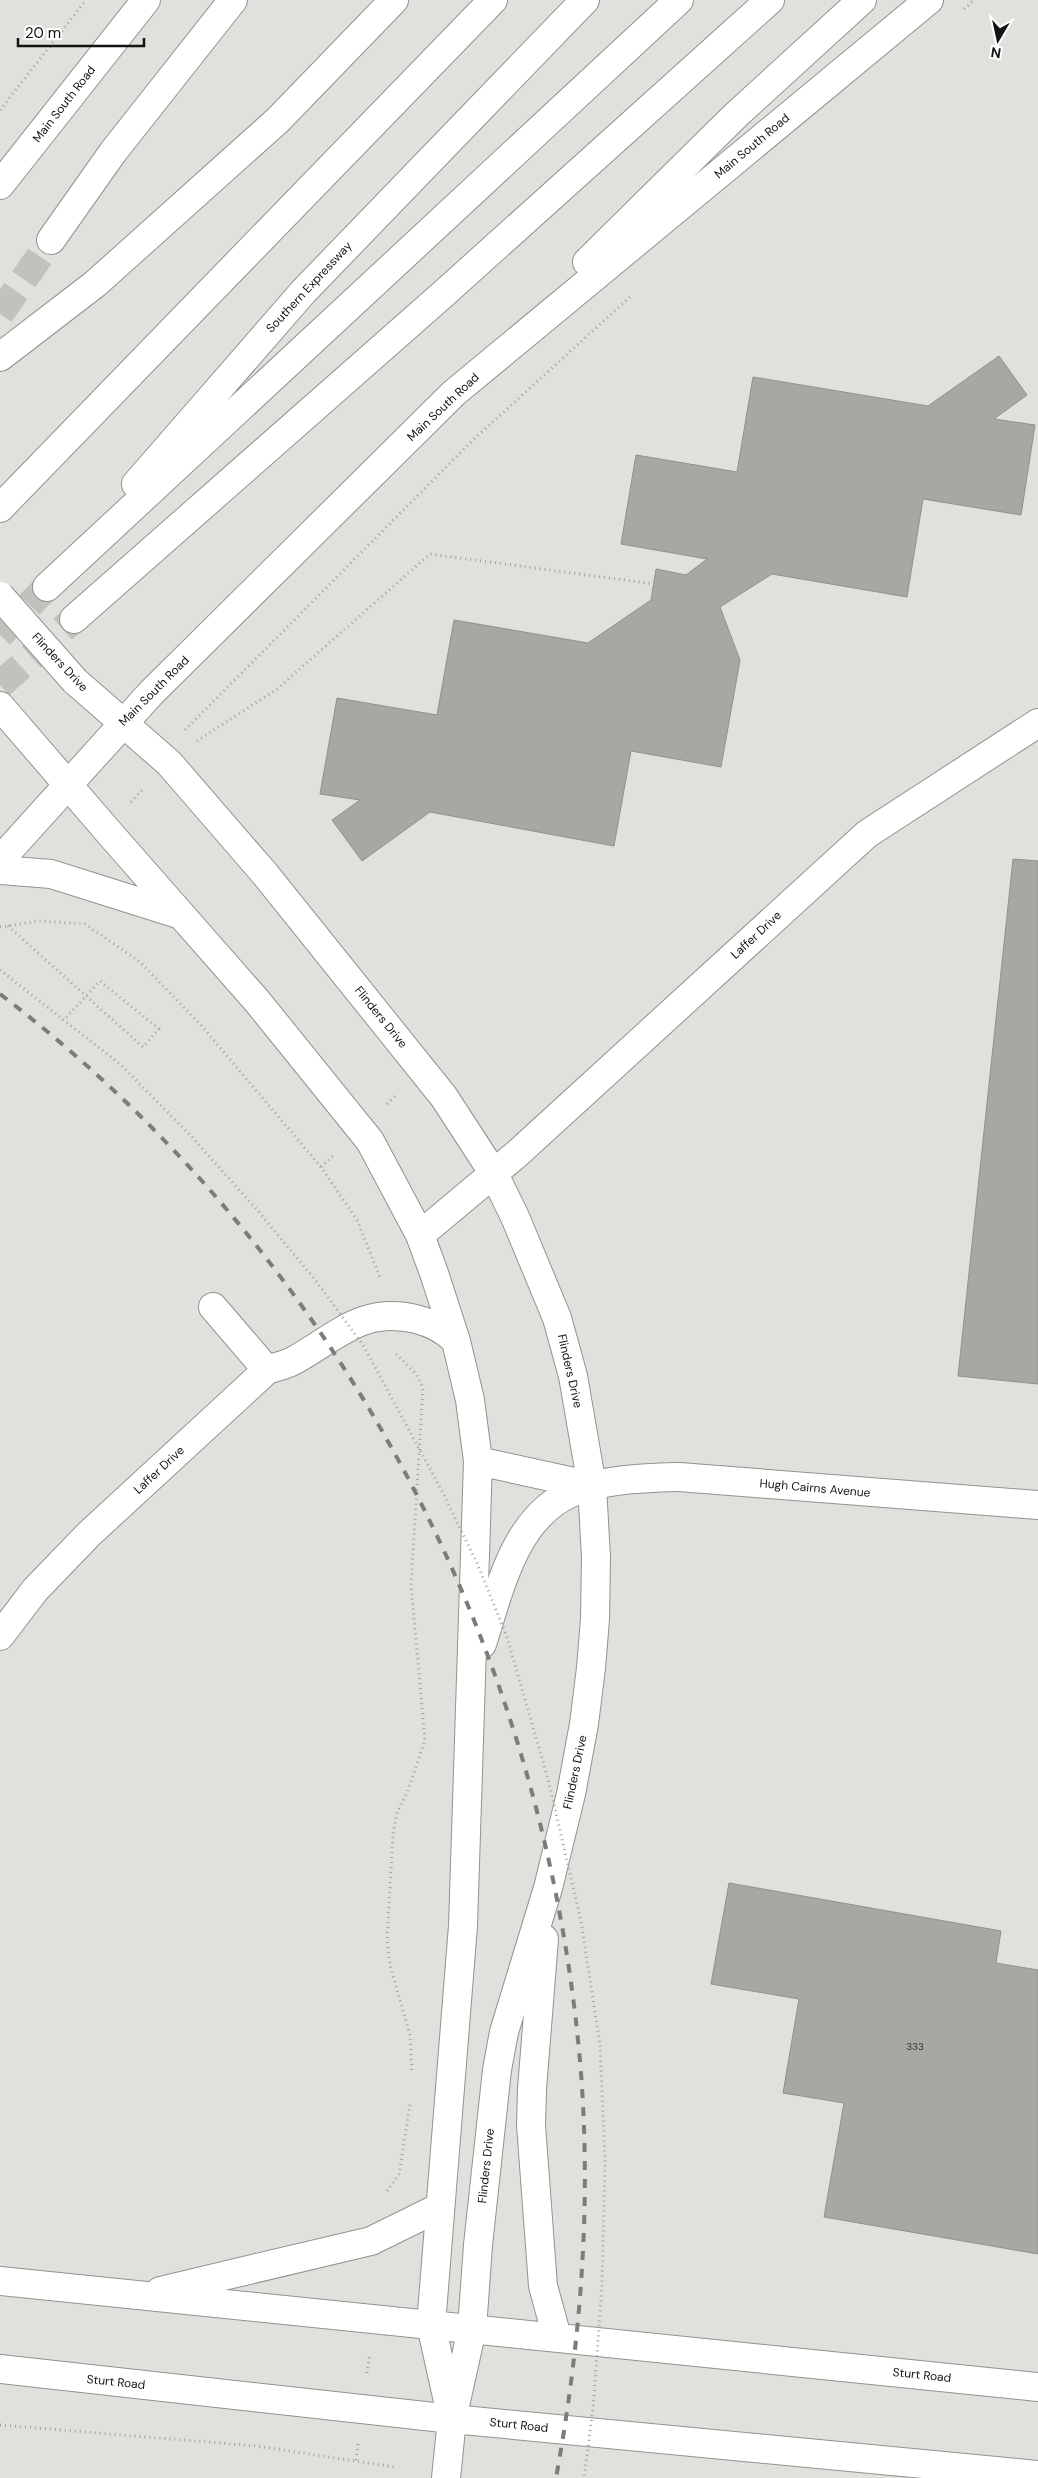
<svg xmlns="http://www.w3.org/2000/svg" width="1038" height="2478" viewBox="0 0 1038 2478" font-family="'DM Sans',sans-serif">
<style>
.building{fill:#a7a7a3;stroke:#90918c}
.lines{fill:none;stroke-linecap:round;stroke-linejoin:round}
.highway-tunnel{stroke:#c1c1be;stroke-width:28;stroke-dasharray:28 14;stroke-linecap:butt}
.minor-casing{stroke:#92928e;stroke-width:30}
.major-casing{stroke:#92928e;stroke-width:30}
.highway-casing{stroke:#92928e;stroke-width:30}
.path{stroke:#a1a19e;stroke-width:3;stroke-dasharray:1 4;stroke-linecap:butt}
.minor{stroke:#fff;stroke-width:28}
.major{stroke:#fff;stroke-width:28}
.highway{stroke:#fff;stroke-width:28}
.rail{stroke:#7c7c79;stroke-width:4;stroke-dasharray:9 9;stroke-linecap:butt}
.minor-bridge-casing{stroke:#92928e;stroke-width:30;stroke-linecap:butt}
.path-bridge{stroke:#a1a19e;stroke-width:3;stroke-dasharray:1 4;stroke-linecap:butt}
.minor-bridge{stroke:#fff;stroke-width:28}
.labels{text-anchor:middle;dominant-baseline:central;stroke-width:4.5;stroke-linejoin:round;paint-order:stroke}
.number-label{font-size:10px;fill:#383836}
.street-label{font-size:12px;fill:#131312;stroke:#fff}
</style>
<rect width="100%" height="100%" fill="#e0e0dc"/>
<path class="building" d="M 999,356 L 1027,395 L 994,419 L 1035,425 L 1021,515 L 923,499 L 907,597 L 772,574 L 720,607 L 740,660 L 721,767 L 631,751 L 614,846 L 430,812 L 362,861 L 332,820 L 360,800 L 320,794 L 337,698 L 437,715 L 454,620 L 588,643 L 651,600 L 656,569 L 686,575 L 707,559 L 621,544 L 636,455 L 737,472 L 753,377 L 928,406 Z
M 1013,859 L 1038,861 L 1038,1384 L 958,1376 Z
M 729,1883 L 1001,1931 L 996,1963 L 1038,1970 L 1038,2254 L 824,2217 L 844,2103 L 783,2093 L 799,1999 L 711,1984 Z"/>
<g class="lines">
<path class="highway-tunnel" d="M 0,314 L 51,240
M 0,635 L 47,587
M 0,685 L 74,619"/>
<g class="minor-casing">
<path id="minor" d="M 75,681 L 169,763 L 265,874 L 444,1097 L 494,1174 L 515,1217 L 557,1318 L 573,1376 L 592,1486 L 596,1557 L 595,1619 L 591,1668 L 584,1724 L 571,1794 L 548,1888 L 504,2032 L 497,2070 L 478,2245 L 472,2329 L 452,2419 L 446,2478
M 0,706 L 112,836 L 257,1001 L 370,1141 L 420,1235 L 434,1273 L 456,1341 L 470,1400 L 478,1461 L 463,1926 L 431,2325 L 450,2410
M 420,1235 L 518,1153 L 867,834 L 1038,723
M 267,1370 C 275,1367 285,1365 293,1361 C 337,1337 362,1306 416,1319 C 432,1323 445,1330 456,1341
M 478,1461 L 592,1486
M 0,1636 L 35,1590 L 89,1534 L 267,1370 L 213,1307
M 482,1644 C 500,1589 514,1517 573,1492 C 603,1479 647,1478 679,1477 L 1038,1505
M 544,1939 L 532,2089 L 531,2125 L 543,2286 L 557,2337"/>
</g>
<g class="major-casing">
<path id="major" d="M 0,2281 L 1038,2387
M 160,2291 L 371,2241 L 440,2207
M 0,2369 L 452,2419 L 1038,2475"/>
</g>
<g class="highway-casing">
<path id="highway" d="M 0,185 L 146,0
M 51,240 L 113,152 L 233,0
M 587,262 L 736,115 L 862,0
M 0,357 L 95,284 L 278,120 L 394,0
M 136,484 L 303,292 L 585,0
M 0,508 L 493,0
M 47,587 L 679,0
M 74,619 L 441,296 L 770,0
M 0,860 L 151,693 L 454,393 L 929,0
M 0,870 L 51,874 L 181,915"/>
</g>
<path class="path" d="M 964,9 L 974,0
M 0,110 L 86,0
M 185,730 L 473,440 L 630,297
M 197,741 L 277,689 L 430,554 L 654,584
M 131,802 L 144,788
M 8,926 L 143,1047 L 159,1029 L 100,981 L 64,1020
M 0,927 L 40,921 L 85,924 L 140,962 L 200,1024 L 321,1167 L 357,1220 L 381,1280
M 387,1104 L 397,1094
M 321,1167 L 334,1155
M 396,1354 L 417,1375 L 423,1388 L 411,1585 L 425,1740 L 407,1793 L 397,1812 L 393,1835 L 387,1939 L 390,1965 L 410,2035 L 412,2073
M 387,2191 L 399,2174 L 410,2104
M 367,2373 L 370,2354
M 0,2425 L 257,2446 L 394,2467
M 356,2460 L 358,2444"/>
<use href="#minor" class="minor"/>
<use href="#major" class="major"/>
<use href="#highway" class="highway"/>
<path class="rail" d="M 0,994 C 335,1249 543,1643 580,2061 C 592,2200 581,2341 556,2478"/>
<g class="minor-bridge-casing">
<path id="minor-bridge" d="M 0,596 L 75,681"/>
</g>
<path class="path-bridge" d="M 0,970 L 121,1065 L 191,1136 L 259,1212 L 316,1281 L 363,1345 L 442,1491 L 477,1563 L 507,1637 L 548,1779 L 581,1921 L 600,2045 L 605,2161 L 602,2286 L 593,2409 L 584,2478"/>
<use href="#minor-bridge" class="minor-bridge"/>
</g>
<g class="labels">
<g class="number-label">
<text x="915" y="2046">333</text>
</g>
<g class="street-label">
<text transform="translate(64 104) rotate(-52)">Main South Road</text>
<text transform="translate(752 146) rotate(-40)">Main South Road</text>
<text transform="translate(309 287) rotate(-47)">Southern Expressway</text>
<text transform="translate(443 407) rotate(-43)">Main South Road</text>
<text transform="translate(60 662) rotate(47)">Flinders Drive</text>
<text transform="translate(154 691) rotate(-45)">Main South Road</text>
<text transform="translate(756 935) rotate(-43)">Laffer Drive</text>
<text transform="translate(381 1017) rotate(51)">Flinders Drive</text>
<text transform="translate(570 1371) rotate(77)">Flinders Drive</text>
<text transform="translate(159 1470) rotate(-43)">Laffer Drive</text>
<text transform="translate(815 1488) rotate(5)">Hugh Cairns Avenue</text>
<text transform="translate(575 1772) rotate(-78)">Flinders Drive</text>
<text transform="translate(486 2166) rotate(-84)">Flinders Drive</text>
<text transform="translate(922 2375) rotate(6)">Sturt Road</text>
<text transform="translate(116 2382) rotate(6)">Sturt Road</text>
<text transform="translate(519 2425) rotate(6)">Sturt Road</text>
</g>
</g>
<g transform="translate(998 40) rotate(189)" stroke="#ffffff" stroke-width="4" paint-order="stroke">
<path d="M0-4L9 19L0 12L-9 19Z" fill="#131312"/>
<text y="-8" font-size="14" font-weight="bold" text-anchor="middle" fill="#131312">N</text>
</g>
<path d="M18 38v8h126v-8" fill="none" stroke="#131312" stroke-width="2.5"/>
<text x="25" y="38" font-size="15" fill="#131312" stroke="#ffffff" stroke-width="4" paint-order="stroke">20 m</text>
</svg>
